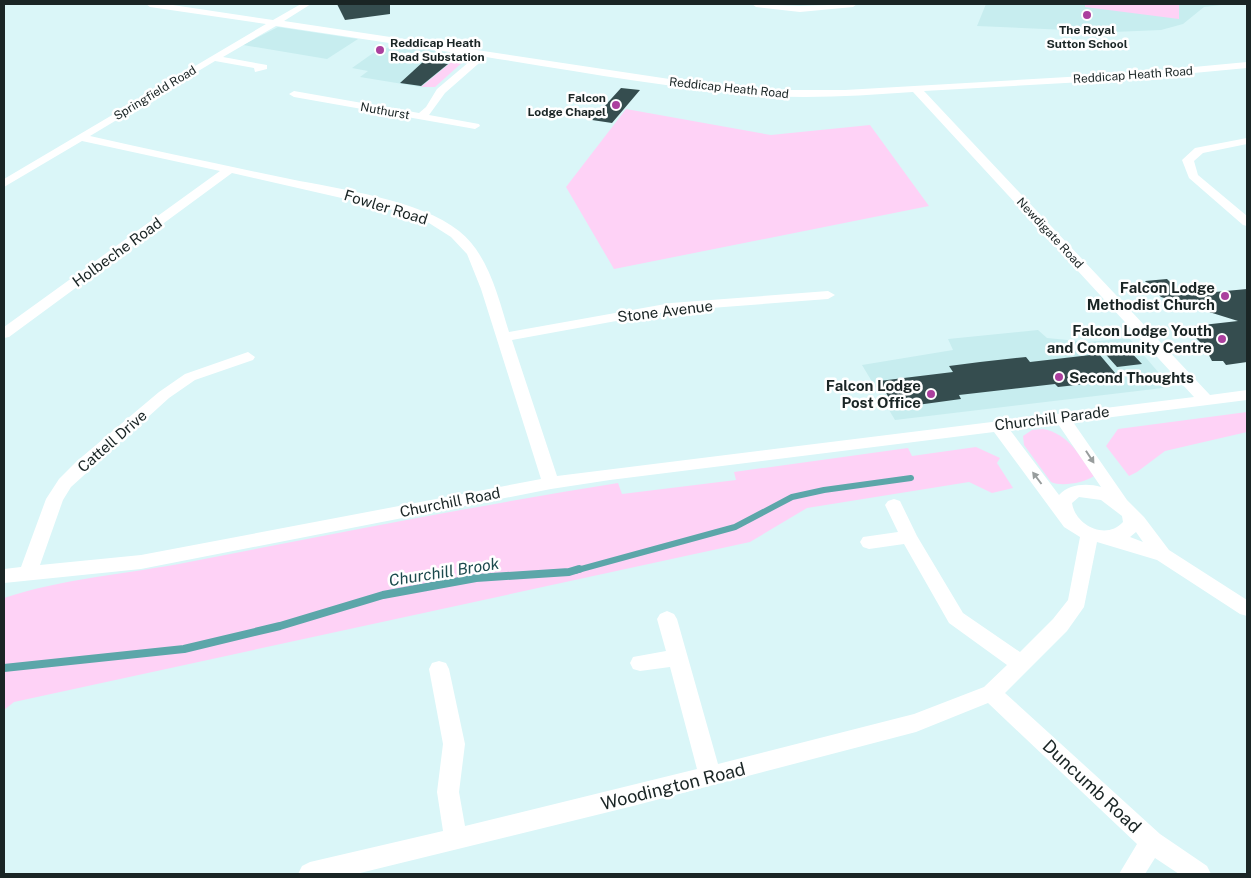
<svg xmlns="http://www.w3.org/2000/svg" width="1251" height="878" viewBox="0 0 1251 878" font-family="'Public Sans',sans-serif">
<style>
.built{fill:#c7edef}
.green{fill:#fed2f6}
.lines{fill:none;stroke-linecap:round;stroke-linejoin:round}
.stream-far1{stroke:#5ca6a9;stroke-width:6}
.stream{stroke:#5ca6a9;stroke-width:8}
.building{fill:#354d4f}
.street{fill:#fff;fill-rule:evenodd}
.oneway{fill:#989d9d}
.poi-dot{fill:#ab3f9e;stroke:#fff;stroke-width:2}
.labels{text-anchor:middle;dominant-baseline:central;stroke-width:5;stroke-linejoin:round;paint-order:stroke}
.far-poi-label{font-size:12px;font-weight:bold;fill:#1a2525;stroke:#fff}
.far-street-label{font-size:12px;fill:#1a2525;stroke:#fff}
.street-label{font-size:15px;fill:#1a2525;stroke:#fff}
.poi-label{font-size:15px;font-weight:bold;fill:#1a2525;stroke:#fff;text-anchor:end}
.water-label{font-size:16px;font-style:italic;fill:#1c4a4d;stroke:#fff}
.near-street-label{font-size:18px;fill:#1a2525;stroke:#fff}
</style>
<rect width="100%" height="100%" fill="#daf6f8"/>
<path class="built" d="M 986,4 L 1230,4 L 1204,7 L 1183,24 L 1161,30 L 1113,32 L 977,26 Z
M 278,27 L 358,39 L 327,59 L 243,45 Z
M 392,45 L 460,55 L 421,87 L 360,77 L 368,71 L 352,68 L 376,51 L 382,51 Z
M 1038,330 L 1047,338 L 1088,342 L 1129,338 L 1171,387 L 895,420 L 862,365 L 953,350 L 948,339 Z"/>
<path class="green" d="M 1085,4 L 1179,4 L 1179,19 L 1085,7 Z
M 460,55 L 466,57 L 465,60 L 435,87 L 421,87 Z
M 626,109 L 771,135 L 870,125 L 929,206 L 614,269 L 566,187 Z
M 1247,412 L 1247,432 L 1165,451 L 1137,472 L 1129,476 L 1106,446 L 1118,429 Z
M 1043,429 C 1069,434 1079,455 1094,476 C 1084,483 1061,487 1051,482 L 1024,445 L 1023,436 L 1032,430 Z
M 976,447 L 1000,458 L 997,463 L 1013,488 L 992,493 L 969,482 L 807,508 L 750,542 L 14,702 L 4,710 L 4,598 C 64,578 128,574 189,562 C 332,534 474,506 618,483 L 622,494 L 736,480 L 734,472 L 908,448 L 912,456 Z"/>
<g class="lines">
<path class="stream-far1" d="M 574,571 L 735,527 L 792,497 L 824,490 L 911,478"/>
<path class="stream" d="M 4,668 L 184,649 L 280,626 L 383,595 L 476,578 L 569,572 L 579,569"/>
</g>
<path class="building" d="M 337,4 L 390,4 L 390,14 L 345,20 Z
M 424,61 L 448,64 L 421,86 L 400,83 Z
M 621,88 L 640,90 L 612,123 L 592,120 Z
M 1167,279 L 1183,295 L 1247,289 L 1247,362 L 1226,365 L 1223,361 L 1212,361 L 1204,346 L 1185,327 L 1238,321 L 1161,297 L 1145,281 Z
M 1125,346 L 1142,364 L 1117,367 L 1101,349 Z
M 1099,354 L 1121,380 L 1058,387 L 1055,384 L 959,395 L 961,399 L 895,408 L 879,381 L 953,372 L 949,366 L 980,362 L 1026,357 L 1030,362 Z"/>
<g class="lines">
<path class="street" d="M 146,4 L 166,4 L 273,20 L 301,4 L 311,4 L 284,21 L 676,80 L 770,90 L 845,90 L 1119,74 L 1247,62 L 1247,68 L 1119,80 L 924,91 L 1210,395 L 1247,390 L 1247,400 L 1073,422 L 1127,500 L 1144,517 L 1169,550 L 1247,600 L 1247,616 L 1240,614 L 1157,560 L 1097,542 L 1084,607 L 1067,631 L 1005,693 L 1160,834 L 1207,866 L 1211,874 L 1179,874 L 1155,858 L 1145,874 L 1119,874 L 1137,844 L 988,703 L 916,732 L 633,806 L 356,874 L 298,874 L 302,866 L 310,862 L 443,831 L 437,792 L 443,744 L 429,669 L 432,663 L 439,661 L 446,663 L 449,669 L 465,744 L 459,792 L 465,826 L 697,769 L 670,667 L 640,671 L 633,669 L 630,663 L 633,657 L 666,651 L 657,619 L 660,614 L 667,611 L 674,614 L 677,619 L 718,764 L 914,714 L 984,687 L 1007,665 L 949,623 L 904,544 L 869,549 L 863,547 L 860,542 L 863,537 L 898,532 L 885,505 L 888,501 L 894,499 L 900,501 L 917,536 L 963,613 L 1020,652 L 1053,619 L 1068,600 L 1080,537 L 1064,527 L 994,432 L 610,480 L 551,489 L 141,569 L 4,583 L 4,569 L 21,567 L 46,499 L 59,479 L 77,461 L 159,392 L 185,374 L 248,352 L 255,357 L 253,360 L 195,380 L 169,398 L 71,487 L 63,500 L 40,565 L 141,555 L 541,479 L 481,289 L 467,254 L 451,237 L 429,223 L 394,210 L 232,173 L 9,337 L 4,338 L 4,327 L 220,171 L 82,141 L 4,187 L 4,179 L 266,24 L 150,7 ZM 276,26 L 476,56 L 437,89 L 426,107 L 419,113 L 294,91 L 289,94 L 294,97 L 475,129 L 480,126 L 479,124 L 429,115 L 445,93 L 486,57 C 580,72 674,89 769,96 C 817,99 865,95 913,92 L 1194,397 L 557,476 L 512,340 L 671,311 L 828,299 L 835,295 L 828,291 L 671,303 L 509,332 C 498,297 489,255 459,231 C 421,200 339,189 290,179 C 223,165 156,151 90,136 L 215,61 L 254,68 L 255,72 L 267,69 L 267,65 L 223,57 ZM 1058,424 L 1101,487 C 1087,483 1069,484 1059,495 L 1010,430 ZM 1079,497 L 1101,500 L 1122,516 L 1123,522 C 1106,541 1075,525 1072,503 ZM 1136,532 L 1143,542 L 1130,537 Z
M 752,4 L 800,6 L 857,4 L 853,7 L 800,12 L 756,7 Z
M 1247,138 L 1247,144 L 1203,153 L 1194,161 L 1198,175 L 1247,216 L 1247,226 L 1243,225 L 1189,178 L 1182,160 L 1195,148 Z"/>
</g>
<defs><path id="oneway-solid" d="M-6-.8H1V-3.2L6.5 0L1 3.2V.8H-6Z" transform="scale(1.25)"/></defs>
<g class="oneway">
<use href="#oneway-solid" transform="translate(1090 457) rotate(57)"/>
<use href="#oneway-solid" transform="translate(1037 478) rotate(-127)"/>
</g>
<g class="poi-dot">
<circle cx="1087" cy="15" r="5"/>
<circle cx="380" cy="50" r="5"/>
<circle cx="616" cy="105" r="5"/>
<circle cx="1225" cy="296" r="5"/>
<circle cx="1222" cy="339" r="5"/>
<circle cx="1059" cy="377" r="5"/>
<circle cx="931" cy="394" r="5"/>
</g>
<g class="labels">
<g class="far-poi-label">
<text x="1087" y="30">The Royal<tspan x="1087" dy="14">Sutton School</tspan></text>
<text x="390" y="43" text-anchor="start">Reddicap Heath<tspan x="390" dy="14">Road Substation</tspan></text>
<text x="606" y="98" text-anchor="end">Falcon<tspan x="606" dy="14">Lodge Chapel</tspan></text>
</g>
<g class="far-street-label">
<text transform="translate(1133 75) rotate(-4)">Reddicap Heath Road</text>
<text transform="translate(729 88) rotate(6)">Reddicap Heath Road</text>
<text transform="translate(155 93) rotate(-31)">Springfield Road</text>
<text transform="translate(385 111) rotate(10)">Nuthurst</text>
<text transform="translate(1050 233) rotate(47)">Newdigate Road</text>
</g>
<g class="street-label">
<text transform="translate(386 207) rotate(17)">Fowler Road</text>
<text transform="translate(117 252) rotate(-36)">Holbeche Road</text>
<text transform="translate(665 311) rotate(-7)">Stone Avenue</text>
<text transform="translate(1052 418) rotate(-7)">Churchill Parade</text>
<text transform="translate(112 441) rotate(-41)">Cattell Drive</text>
<text transform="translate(450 502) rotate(-11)">Churchill Road</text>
</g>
<g class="poi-label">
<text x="1215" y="287">Falcon Lodge<tspan x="1215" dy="17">Methodist Church</tspan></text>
<text x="1212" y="330">Falcon Lodge Youth<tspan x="1212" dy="17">and Community Centre</tspan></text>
<text x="1069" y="377" text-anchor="start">Second Thoughts</text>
<text x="921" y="385">Falcon Lodge<tspan x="921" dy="17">Post Office</tspan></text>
</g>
<g class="water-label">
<text transform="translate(444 572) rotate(-9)">Churchill Brook</text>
</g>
<g class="near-street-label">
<text transform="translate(673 786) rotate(-14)">Woodington Road</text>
<text transform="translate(1092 786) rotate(43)">Duncumb Road</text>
</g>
</g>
<rect width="1251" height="878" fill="none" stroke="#1a2525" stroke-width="10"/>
</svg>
